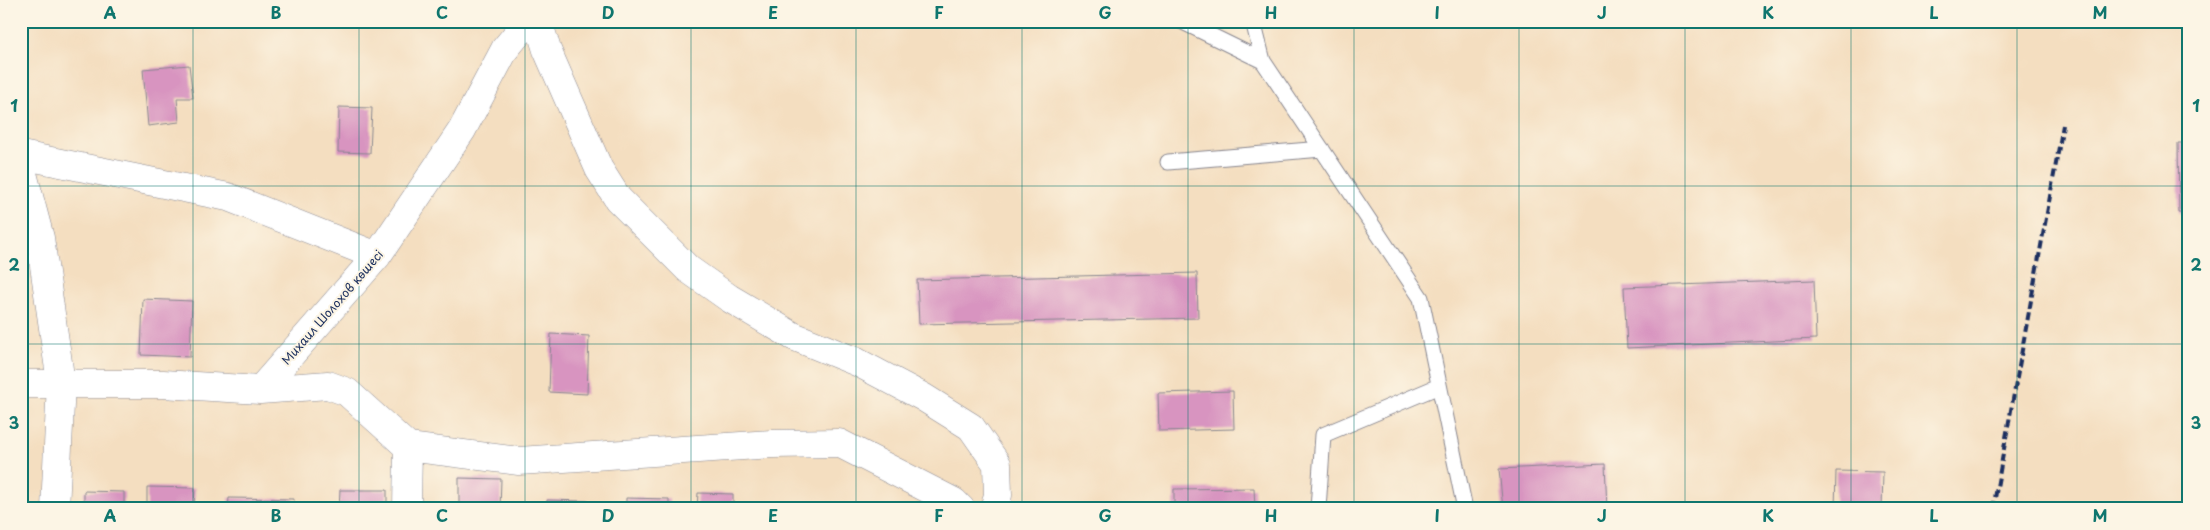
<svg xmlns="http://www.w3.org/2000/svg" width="2210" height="530" viewBox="0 0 2210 530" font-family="'Playpen Sans',sans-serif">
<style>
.building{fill:#d894c0}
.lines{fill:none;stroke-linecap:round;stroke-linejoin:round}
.service-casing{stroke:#88868f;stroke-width:17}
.minor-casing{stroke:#88868f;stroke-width:29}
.service{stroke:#fff;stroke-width:15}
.minor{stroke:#fff;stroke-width:28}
.rail{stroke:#1b2f5e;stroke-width:4;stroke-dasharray:8 4;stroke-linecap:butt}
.grid{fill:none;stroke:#0f766e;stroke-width:1;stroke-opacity:0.55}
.labels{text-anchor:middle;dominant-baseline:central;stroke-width:4;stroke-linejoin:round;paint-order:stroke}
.street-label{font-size:12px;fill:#1b2f5e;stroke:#fcf5e5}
.neatline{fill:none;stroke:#0f766e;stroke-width:2}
.grid-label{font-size:16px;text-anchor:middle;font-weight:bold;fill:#0f766e}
</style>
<rect width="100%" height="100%" fill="#fcf5e5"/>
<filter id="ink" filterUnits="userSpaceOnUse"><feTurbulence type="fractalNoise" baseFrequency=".02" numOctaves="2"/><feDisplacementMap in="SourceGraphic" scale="10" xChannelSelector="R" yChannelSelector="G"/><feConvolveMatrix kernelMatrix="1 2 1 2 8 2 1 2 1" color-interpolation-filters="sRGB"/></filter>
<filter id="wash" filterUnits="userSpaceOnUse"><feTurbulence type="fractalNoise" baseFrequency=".0096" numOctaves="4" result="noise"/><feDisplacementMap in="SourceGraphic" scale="20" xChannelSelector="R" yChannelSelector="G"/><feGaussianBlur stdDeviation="1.12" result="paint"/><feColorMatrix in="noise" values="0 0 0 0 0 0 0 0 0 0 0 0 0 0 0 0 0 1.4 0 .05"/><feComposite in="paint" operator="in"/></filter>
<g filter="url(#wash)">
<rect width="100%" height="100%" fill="#f4dec0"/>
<g id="blocks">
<path class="building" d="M 189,65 L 193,98 L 177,98 L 179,122 L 148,126 L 143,69 Z
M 339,107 L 372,108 L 370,153 L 338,152 Z
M 2178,143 L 2189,143 L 2189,213 L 2179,213 Z
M 1197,273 L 1198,318 L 919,324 L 917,280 Z
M 1814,280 L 1816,339 L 1627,348 L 1624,287 Z
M 143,299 L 192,301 L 190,357 L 141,355 Z
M 551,334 L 589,336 L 587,394 L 549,392 Z
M 1233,391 L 1234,429 L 1159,431 L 1158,393 Z
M 1605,464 L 1607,509 L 1503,509 L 1499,469 Z
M 1836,471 L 1883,472 L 1882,509 L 1835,509 Z
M 459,478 L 501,479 L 500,509 L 459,509 Z
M 147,487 L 195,488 L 194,509 L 147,509 Z
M 1254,488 L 1255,509 L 1174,509 L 1174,489 Z
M 340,490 L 387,490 L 387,509 L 339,509 Z
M 84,491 L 124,492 L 124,509 L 84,509 Z
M 698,493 L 733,494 L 733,509 L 697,509 Z
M 229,498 L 294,499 L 293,509 L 228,509 Z
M 626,498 L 669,499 L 669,509 L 626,509 Z
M 547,500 L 588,501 L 588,509 L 547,509 Z"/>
</g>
</g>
<g filter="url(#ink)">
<use href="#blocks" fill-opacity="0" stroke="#88868f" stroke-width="1"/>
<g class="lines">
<g class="service-casing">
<path id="service" d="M 1181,21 L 1263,61
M 1253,21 L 1263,61 L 1421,298 L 1465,509
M 1168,162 L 1322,149
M 1318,509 L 1323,435 L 1439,386"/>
</g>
<g class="minor-casing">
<path id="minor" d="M 538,21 L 547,50 L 599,169 L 618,199 L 688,269 L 729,298 L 793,336 L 857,362 L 923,397 L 971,427 L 997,464 L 998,495 L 994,509
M 21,155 L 228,197 L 377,256
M 21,166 L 40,238 L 61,383 L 55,509
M 21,384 L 163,384 L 260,390 L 377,256 L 462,130 L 505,49 L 528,21
M 260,390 L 328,385 L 347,392 L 408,447 L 407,509
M 408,447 L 519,461 L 772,444 L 839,443 L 954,502 L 961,509"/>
</g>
<use href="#service" class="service"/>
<use href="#minor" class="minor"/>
<path class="rail" d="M 1993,509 L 2063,125"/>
</g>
</g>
<path class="grid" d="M 193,21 L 193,509M 359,21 L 359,509M 525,21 L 525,509M 691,21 L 691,509M 856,21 L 856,509M 1022,21 L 1022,509M 1188,21 L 1188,509M 1354,21 L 1354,509M 1519,21 L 1519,509M 1685,21 L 1685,509M 1851,21 L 1851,509M 2017,21 L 2017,509M 21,186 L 2189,186M 21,344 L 2189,344"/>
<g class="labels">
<g class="street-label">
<text transform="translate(332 307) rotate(-49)">Михаил Шолохов көшесі</text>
</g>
</g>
<rect width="2210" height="530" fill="none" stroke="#fcf5e5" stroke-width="55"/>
<rect x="28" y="28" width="2154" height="474" class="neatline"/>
<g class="grid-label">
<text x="110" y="19">A</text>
<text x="276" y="19">B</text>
<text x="442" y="19">C</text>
<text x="608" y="19">D</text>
<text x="773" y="19">E</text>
<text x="939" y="19">F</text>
<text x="1105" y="19">G</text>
<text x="1271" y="19">H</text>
<text x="1437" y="19">I</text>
<text x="1602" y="19">J</text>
<text x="1768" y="19">K</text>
<text x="1934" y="19">L</text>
<text x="2100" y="19">M</text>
<text x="14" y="112">1</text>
<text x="2196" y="112">1</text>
<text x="14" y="271">2</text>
<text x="2196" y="271">2</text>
<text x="14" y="429">3</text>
<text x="2196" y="429">3</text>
<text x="110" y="522">A</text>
<text x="276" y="522">B</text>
<text x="442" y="522">C</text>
<text x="608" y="522">D</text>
<text x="773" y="522">E</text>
<text x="939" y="522">F</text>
<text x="1105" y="522">G</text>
<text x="1271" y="522">H</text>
<text x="1437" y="522">I</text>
<text x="1602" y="522">J</text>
<text x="1768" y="522">K</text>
<text x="1934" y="522">L</text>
<text x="2100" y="522">M</text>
</g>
</svg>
